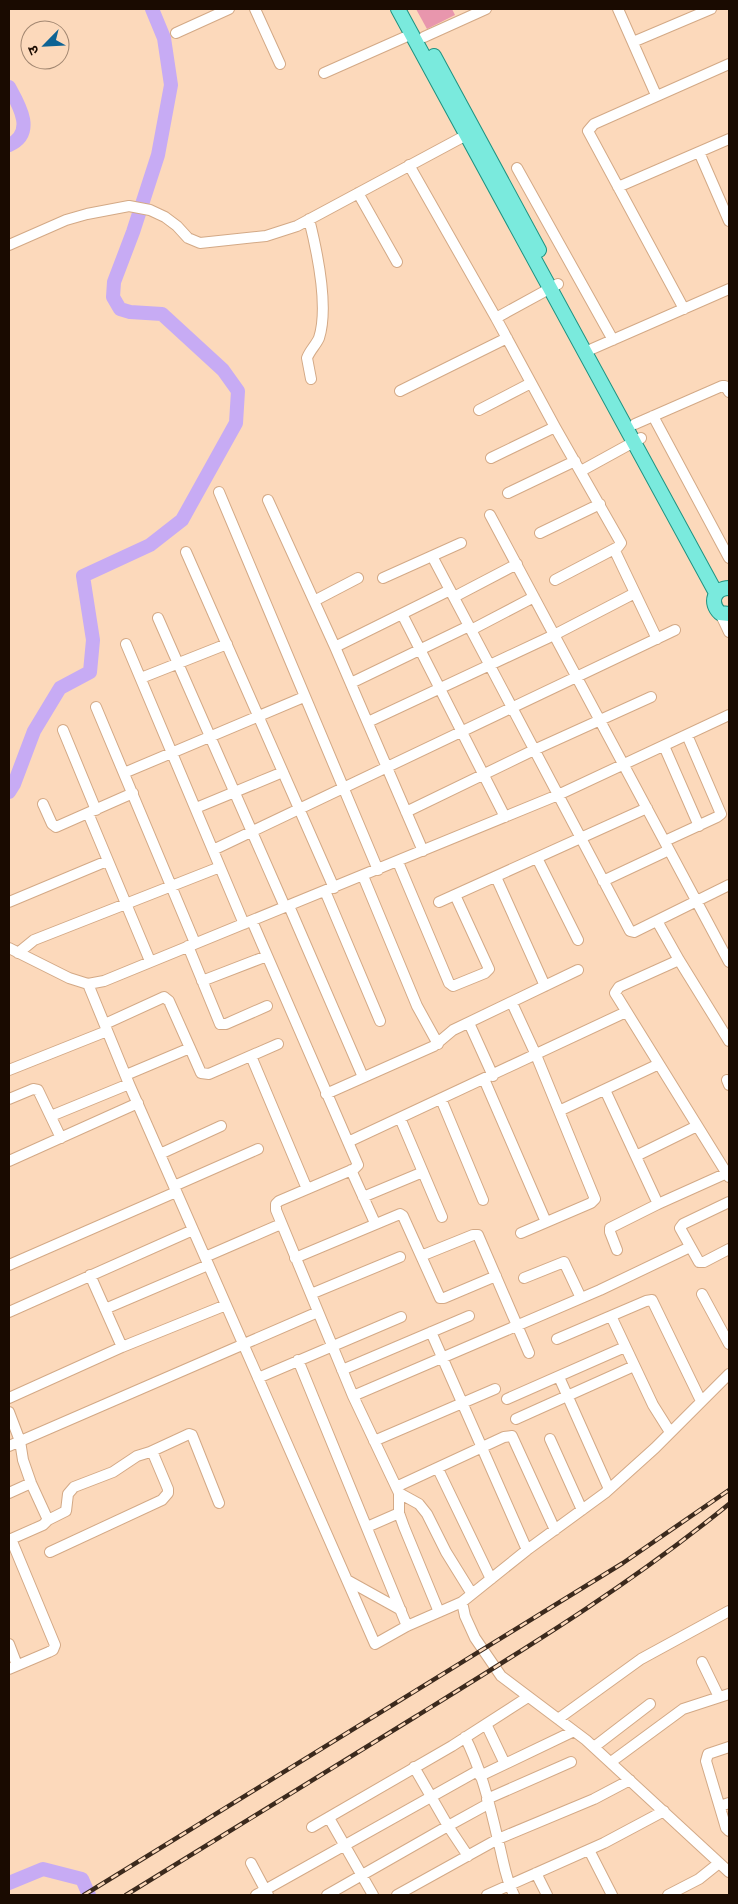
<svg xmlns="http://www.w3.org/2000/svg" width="738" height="1904" viewBox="0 0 738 1904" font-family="Overpass,'Noto Sans Devanagari',sans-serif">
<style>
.green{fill:#e896ad}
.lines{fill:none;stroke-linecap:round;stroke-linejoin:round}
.river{stroke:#c7abf4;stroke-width:14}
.minor-casing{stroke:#d3a986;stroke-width:12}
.major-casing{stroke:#1f9381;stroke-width:16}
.minor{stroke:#fff;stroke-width:10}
.major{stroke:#7aeadd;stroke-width:14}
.rail-casing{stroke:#3c2a1d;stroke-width:4.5}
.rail{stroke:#fcd9bb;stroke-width:2.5;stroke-dasharray:8;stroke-linecap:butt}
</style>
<rect width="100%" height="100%" fill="#fcd9bb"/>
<path class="green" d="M 416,9 L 452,9 L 455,15 L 427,29 Z"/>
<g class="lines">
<path class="river" d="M 9,87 C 19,105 36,133 9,145
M 9,792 L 14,784 L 34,731 L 60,688 L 90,672 L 93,640 L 83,576 L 150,545 L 182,520 L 236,423 L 238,391 L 223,370 L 162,314 L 130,312 L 120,309 L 113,297 L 114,282 L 133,232 L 158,155 L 171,85 L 164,38 L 152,9
M 9,1883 L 43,1869 L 82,1879 L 89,1895"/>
<g class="minor-casing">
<path id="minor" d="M 255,9 L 280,64
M 618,9 L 656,95
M 176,33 L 229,9
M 424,37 L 486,9
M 633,42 L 711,9
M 324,73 L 412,34
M 699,152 L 729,221
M 409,165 L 496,318
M 517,168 L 613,340
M 618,187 L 729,139
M 358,193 L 397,262
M 309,219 C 317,251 329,307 319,338 C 316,345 310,350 307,358 L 311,379
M 9,245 L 66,220 L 87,214 L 129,206 L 150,210 L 165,217 L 177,226 L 188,238 L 200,243 L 266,236 L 297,226 L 472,132
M 684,309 L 588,131 L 594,124 L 729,64
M 585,352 L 729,289
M 400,391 L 507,338
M 479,410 L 531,383
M 653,416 L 729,558
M 635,424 L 722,386 L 725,386 L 729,392
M 491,458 L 555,427
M 581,471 L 641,438
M 219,492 L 378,870
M 508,493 L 575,461
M 268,500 L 335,647 L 423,851
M 490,515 L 729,962
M 540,533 L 600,504
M 614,549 L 657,639
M 186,552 L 334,888
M 432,556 L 630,931 L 634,932 L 729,885
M 383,578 L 461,543
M 555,580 L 618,547 L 621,543 L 555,427 L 496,318 L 558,284
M 454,597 L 517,564
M 314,601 L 358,578
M 720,613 L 729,632
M 402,614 L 505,817
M 158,618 L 285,907
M 471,630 L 534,597
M 126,644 L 244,924
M 335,647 L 450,590
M 141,678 L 227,644
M 351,683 L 469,626
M 96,707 L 195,943
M 368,722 L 554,635 L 635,593
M 63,730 L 96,810
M 664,746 L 699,826
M 124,773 L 304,697
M 43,804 L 52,824 L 56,827 L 133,793
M 196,808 L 283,772
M 406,812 L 534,750 L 651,697
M 88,813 L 150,961
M 665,841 L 717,817 L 721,814 L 687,735
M 213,850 L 675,630
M 537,858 L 578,940
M 398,862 L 449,983 L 453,986 L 485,973 L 489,969 L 455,895
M 363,876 L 417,1006 L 438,1044
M 496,877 L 545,986
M 603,881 L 669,850
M 325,891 L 380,1021
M 9,902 L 107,861
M 439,902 L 647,808
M 289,906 L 363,1077
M 252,921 L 358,1165 L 354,1169 L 279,1201 L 276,1204 L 276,1210 L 353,1396 L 399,1493 L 399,1513 L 404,1527 L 439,1612
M 657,921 L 679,960 L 729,1041
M 188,946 L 220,1024 L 226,1024 L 267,1006
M 9,948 L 69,978 L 88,984 L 104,981 L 558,795 L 729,715
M 18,953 L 34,940 L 220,867
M 679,960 L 619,987 L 615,993 L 729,1177
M 202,981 L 267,956
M 88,984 L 129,1084 L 375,1644 L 407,1626 L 462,1602
M 512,1003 L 536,1055 L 595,1199 L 591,1203 L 521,1233
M 469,1023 L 493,1076
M 105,1024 L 164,997 L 169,1001 L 190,1048
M 251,1056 L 307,1189
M 9,1070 L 107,1031
M 126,1075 L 190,1048 L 201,1073 L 209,1074 L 278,1044
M 484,1079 L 546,1222
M 727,1080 L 729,1085
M 605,1090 L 658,1204
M 326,1094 L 434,1046 L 453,1030 L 578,970
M 9,1099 L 33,1089 L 38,1090 L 61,1138
M 441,1099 L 483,1200
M 559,1111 L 659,1064
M 51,1116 L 129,1084
M 400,1118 L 442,1217
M 348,1142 L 626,1012
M 160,1154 L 221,1126
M 636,1156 L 697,1126
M 9,1161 L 138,1103
M 351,1170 L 375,1223
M 174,1186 L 258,1149
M 363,1197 L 423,1172
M 729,1202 L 683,1224 L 680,1228 L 699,1262 L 704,1262 L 729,1249
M 617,1250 L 610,1232 L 610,1228 L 658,1204 L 727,1173
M 421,1256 L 473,1235 L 478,1235 L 529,1353
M 205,1257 L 281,1224
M 295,1258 L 400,1214 L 403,1216 L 440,1298 L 444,1298 L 496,1276
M 9,1265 L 176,1192
M 90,1275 L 122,1347
M 524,1278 L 564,1262 L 581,1298
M 311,1294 L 400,1257
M 702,1294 L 729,1344
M 105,1309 L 208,1265
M 9,1312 L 193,1230
M 611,1316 L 653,1405 L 670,1432
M 431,1332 L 527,1550
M 557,1339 L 646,1301 L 652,1300 L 701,1401
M 298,1360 L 407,1626
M 342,1370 L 469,1316
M 729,1374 L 655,1448 L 605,1493 L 527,1550 L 462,1602 L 465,1616 L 475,1638 L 501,1676 L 586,1740 L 729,1872
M 559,1377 L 609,1489
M 258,1378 L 401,1317
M 353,1396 L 600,1290 L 690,1247
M 9,1398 L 122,1347 L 226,1305
M 507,1399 L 625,1347
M 9,1412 L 20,1441 L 23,1460 L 31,1483 L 48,1520
M 516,1419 L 634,1366
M 550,1439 L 582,1510
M 374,1441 L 495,1389
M 9,1446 L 318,1312
M 438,1469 L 491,1579
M 396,1487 L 504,1437 L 512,1436 L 555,1530
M 9,1493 L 31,1483
M 399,1493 L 419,1504 L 427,1514 L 446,1552 L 472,1594
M 367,1527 L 399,1513
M 9,1540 L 43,1525 L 48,1520 L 66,1511 L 68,1494 L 74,1487 L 113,1472 L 137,1456 L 150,1452 L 189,1434 L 192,1435 L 219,1503
M 50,1552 L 162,1500 L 168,1493 L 168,1489 L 152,1451
M 347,1580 L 401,1610
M 9,1644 L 17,1665
M 702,1662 L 719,1697
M 9,1669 L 49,1652 L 53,1650 L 55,1645 L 11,1539
M 558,1719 L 641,1659 L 729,1611
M 486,1724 L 505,1764
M 465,1737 C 481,1769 490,1805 498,1840 C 503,1858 505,1878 514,1895
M 594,1747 L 650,1704
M 729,1747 L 708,1754 L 706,1761 L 726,1828 L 729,1831
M 611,1762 L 683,1709 L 729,1694
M 414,1767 L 448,1826 L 468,1856
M 480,1776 L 574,1731
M 487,1799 L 571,1762
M 720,1806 L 729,1803
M 329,1818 L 373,1895
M 312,1827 L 452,1746 L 528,1697
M 589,1850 L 612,1895
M 251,1863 L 268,1895
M 536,1873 L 547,1895
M 256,1895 L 479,1770
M 327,1895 L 448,1826 L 488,1804
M 397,1895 L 498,1839 L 594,1799 L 630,1780
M 487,1895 L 604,1843 L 664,1811
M 668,1895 L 699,1879 L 719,1863"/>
</g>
<g class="major-casing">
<path id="major" d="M 398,9 L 716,593
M 434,56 L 539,250
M 729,588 C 714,588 709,603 720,613 L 729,614"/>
</g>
<use href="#minor" class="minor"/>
<use href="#major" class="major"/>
<g class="rail-casing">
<path id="rail" d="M 84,1895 L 623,1563 L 729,1490
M 126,1895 C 222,1836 318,1777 415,1717 C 523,1650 630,1585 729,1504"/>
</g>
<use href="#rail" class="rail"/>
</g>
<rect width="738" height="1904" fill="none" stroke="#1a0b01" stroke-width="20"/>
<g transform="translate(45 45) rotate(246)"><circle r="24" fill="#fcd9bb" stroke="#a28771"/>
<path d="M0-4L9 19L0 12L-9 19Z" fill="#0d6394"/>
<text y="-8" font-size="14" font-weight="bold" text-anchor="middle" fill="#1a0b01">उ</text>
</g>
</svg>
